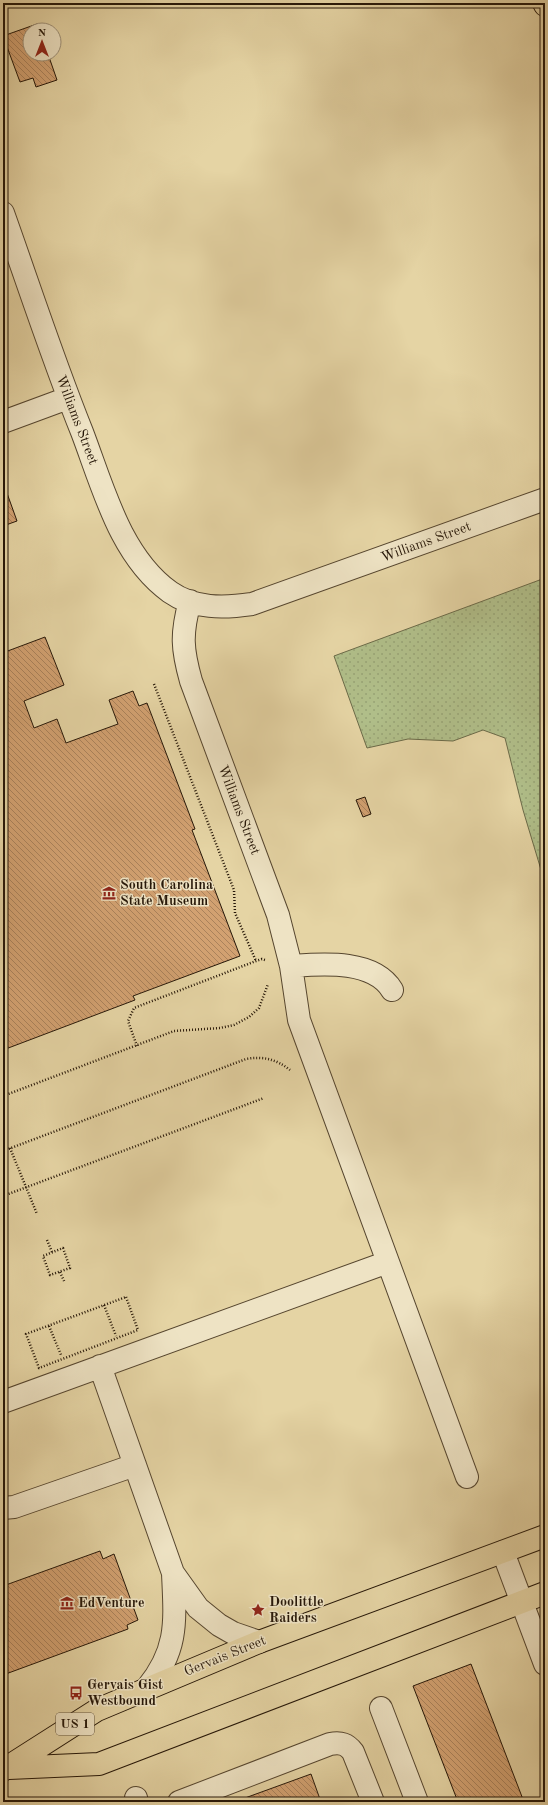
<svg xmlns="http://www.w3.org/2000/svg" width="548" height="1805" viewBox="0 0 548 1805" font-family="'Old Standard TT',serif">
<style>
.grass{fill:url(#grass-dots);stroke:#6b6a48}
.building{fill:url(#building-back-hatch);stroke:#261708}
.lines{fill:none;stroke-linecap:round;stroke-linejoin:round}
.minor-casing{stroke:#56462f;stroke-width:24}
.major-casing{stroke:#261708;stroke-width:24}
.path{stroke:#261708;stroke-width:2.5;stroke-dasharray:1 2;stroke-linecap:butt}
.minor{stroke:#eee3c4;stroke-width:22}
.major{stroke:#e5d4a4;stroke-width:22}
.labels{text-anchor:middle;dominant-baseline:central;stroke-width:3;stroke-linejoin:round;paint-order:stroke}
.shield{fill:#eee3c4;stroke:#625440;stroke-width:1}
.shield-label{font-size:13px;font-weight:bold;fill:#261708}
.street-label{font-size:14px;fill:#261708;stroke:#eee3c4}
.poi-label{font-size:14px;font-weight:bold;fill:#261708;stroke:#eee3c4;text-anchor:start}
</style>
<defs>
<pattern id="grass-dots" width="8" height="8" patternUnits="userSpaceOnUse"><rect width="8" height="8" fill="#b0be89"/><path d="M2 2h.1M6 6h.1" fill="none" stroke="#97a375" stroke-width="1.8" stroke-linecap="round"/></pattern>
<pattern id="building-back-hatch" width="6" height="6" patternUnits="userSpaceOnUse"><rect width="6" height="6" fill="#d2a171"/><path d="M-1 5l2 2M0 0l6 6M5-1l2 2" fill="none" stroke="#aa825b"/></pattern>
</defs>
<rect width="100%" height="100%" fill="#e5d4a4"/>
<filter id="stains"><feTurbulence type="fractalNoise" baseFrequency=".005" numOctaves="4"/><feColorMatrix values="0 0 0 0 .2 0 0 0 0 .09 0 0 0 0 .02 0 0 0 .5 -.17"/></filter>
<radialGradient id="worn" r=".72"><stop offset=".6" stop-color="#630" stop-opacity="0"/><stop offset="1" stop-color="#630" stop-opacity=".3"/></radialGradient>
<path class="grass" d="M 545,578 L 545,883 L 523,810 L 505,738 L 483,730 L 453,741 L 408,739 L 367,748 L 334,656 Z"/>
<path class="building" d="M 37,24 L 39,30 L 30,30 L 30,54 L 48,54 L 57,80 L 36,87 L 33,78 L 20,82 L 3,36 Z
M 3,482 L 17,521 L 3,526 Z
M 45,637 L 64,685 L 24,701 L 34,728 L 57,719 L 66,743 L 118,724 L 109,700 L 133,691 L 139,706 L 147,703 L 195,829 L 192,830 L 240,956 L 133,996 L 135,1000 L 3,1050 L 3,647 L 5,652 Z
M 365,797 L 371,814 L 363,817 L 356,800 Z
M 100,1551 L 103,1559 L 114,1554 L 138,1620 L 127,1625 L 128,1629 L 3,1675 L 3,1586 Z
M 471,1664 L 524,1802 L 458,1802 L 413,1686 Z
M 311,1774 L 321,1802 L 234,1802 Z"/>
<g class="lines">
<g class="minor-casing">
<path id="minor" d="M 3,213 C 29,286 53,360 82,432 C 103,487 120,556 170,592 C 194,609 224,608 252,604 L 545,499
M 3,422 L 68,398
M 190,601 C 181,634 182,649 191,681 L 278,915 L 291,966 L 299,1020 L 467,1477
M 291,966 C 321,964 373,959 392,990
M 100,1366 L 173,1573 L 198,1608 L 219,1625 L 233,1633 L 259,1642
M 3,1402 L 388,1262
M 3,1508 L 14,1507 L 135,1465
M 503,1552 L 545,1664
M 147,1688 C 179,1649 175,1620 173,1573
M 381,1708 L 417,1802
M 136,1798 L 137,1802
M 179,1802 L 330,1744 C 341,1742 347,1744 353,1752 L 373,1802"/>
</g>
<g class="major-casing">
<path id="major" d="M 544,3 L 545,5
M 9,1768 L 99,1764 L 545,1593
M 3,1770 L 97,1710 L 259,1642 L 545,1536"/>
</g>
<path class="path" d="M 154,684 L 234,890 L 235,913 L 256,961
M 137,1046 L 128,1021 L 134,1008 L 256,961 L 262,959 L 265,960
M 3,1096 L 174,1031 L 220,1028 L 234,1025 L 249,1017 L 259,1008 L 268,984
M 10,1148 L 37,1214
M 3,1151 L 246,1059 C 263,1056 276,1059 290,1070
M 3,1196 L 264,1098
M 47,1240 L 52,1252
M 63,1248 L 70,1268 L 50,1275 L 43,1256 Z
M 60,1272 L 65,1283
M 126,1297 L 138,1330 L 39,1368 L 26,1334 Z
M 104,1305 L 116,1336
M 49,1326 L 61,1355"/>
<use href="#minor" class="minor"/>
<use href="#major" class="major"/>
</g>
<defs>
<g id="museum-bare" transform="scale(1.08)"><path d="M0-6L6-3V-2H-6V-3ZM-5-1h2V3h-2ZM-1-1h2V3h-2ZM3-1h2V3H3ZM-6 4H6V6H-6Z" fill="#8f2418" stroke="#eee3c4" stroke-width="2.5" paint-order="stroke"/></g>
<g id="sight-bare" transform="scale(1.08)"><path d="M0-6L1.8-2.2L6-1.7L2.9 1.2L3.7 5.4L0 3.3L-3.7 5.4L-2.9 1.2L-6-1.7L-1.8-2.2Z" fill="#8f2418" stroke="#eee3c4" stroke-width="2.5" paint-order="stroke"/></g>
<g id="bus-bare" transform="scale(1.08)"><path d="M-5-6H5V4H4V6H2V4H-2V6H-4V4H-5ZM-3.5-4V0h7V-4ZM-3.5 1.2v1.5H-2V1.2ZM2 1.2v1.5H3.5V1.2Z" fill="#8f2418" stroke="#eee3c4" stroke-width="2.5" paint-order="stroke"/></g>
</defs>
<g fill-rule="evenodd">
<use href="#museum-bare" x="109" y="893"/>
<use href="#museum-bare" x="67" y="1603"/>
<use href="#sight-bare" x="258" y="1610"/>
<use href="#bus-bare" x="76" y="1693"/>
</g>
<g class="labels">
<rect class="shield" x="56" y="1713" width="38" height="22" rx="3"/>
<g class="shield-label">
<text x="75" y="1724">US 1</text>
</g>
<g class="street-label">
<text transform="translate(77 420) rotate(69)">Williams Street</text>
<text transform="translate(426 542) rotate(-20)">Williams Street</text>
<text transform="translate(239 810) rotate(69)">Williams Street</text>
<text transform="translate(225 1656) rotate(-22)">Gervais Street</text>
</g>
<g class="poi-label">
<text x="120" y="885">South Carolina<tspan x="120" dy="16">State Museum</tspan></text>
<text x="269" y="1602">Doolittle<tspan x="269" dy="16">Raiders</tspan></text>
<text x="78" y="1603">EdVenture</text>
<text x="87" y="1685">Gervais Gist<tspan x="87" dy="16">Westbound</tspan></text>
</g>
</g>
<rect width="548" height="1805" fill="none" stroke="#e5d4a4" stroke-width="16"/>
<rect x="4" y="4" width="540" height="1797" fill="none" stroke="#261708" stroke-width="2"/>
<rect x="8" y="8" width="532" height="1789" fill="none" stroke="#261708"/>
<g transform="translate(42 42)"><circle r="19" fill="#eee3c4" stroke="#9e9179"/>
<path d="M0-3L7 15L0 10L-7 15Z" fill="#8f2418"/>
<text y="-6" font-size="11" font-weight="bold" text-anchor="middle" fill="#261708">N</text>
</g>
<rect width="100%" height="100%" filter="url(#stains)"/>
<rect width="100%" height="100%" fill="url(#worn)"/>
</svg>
